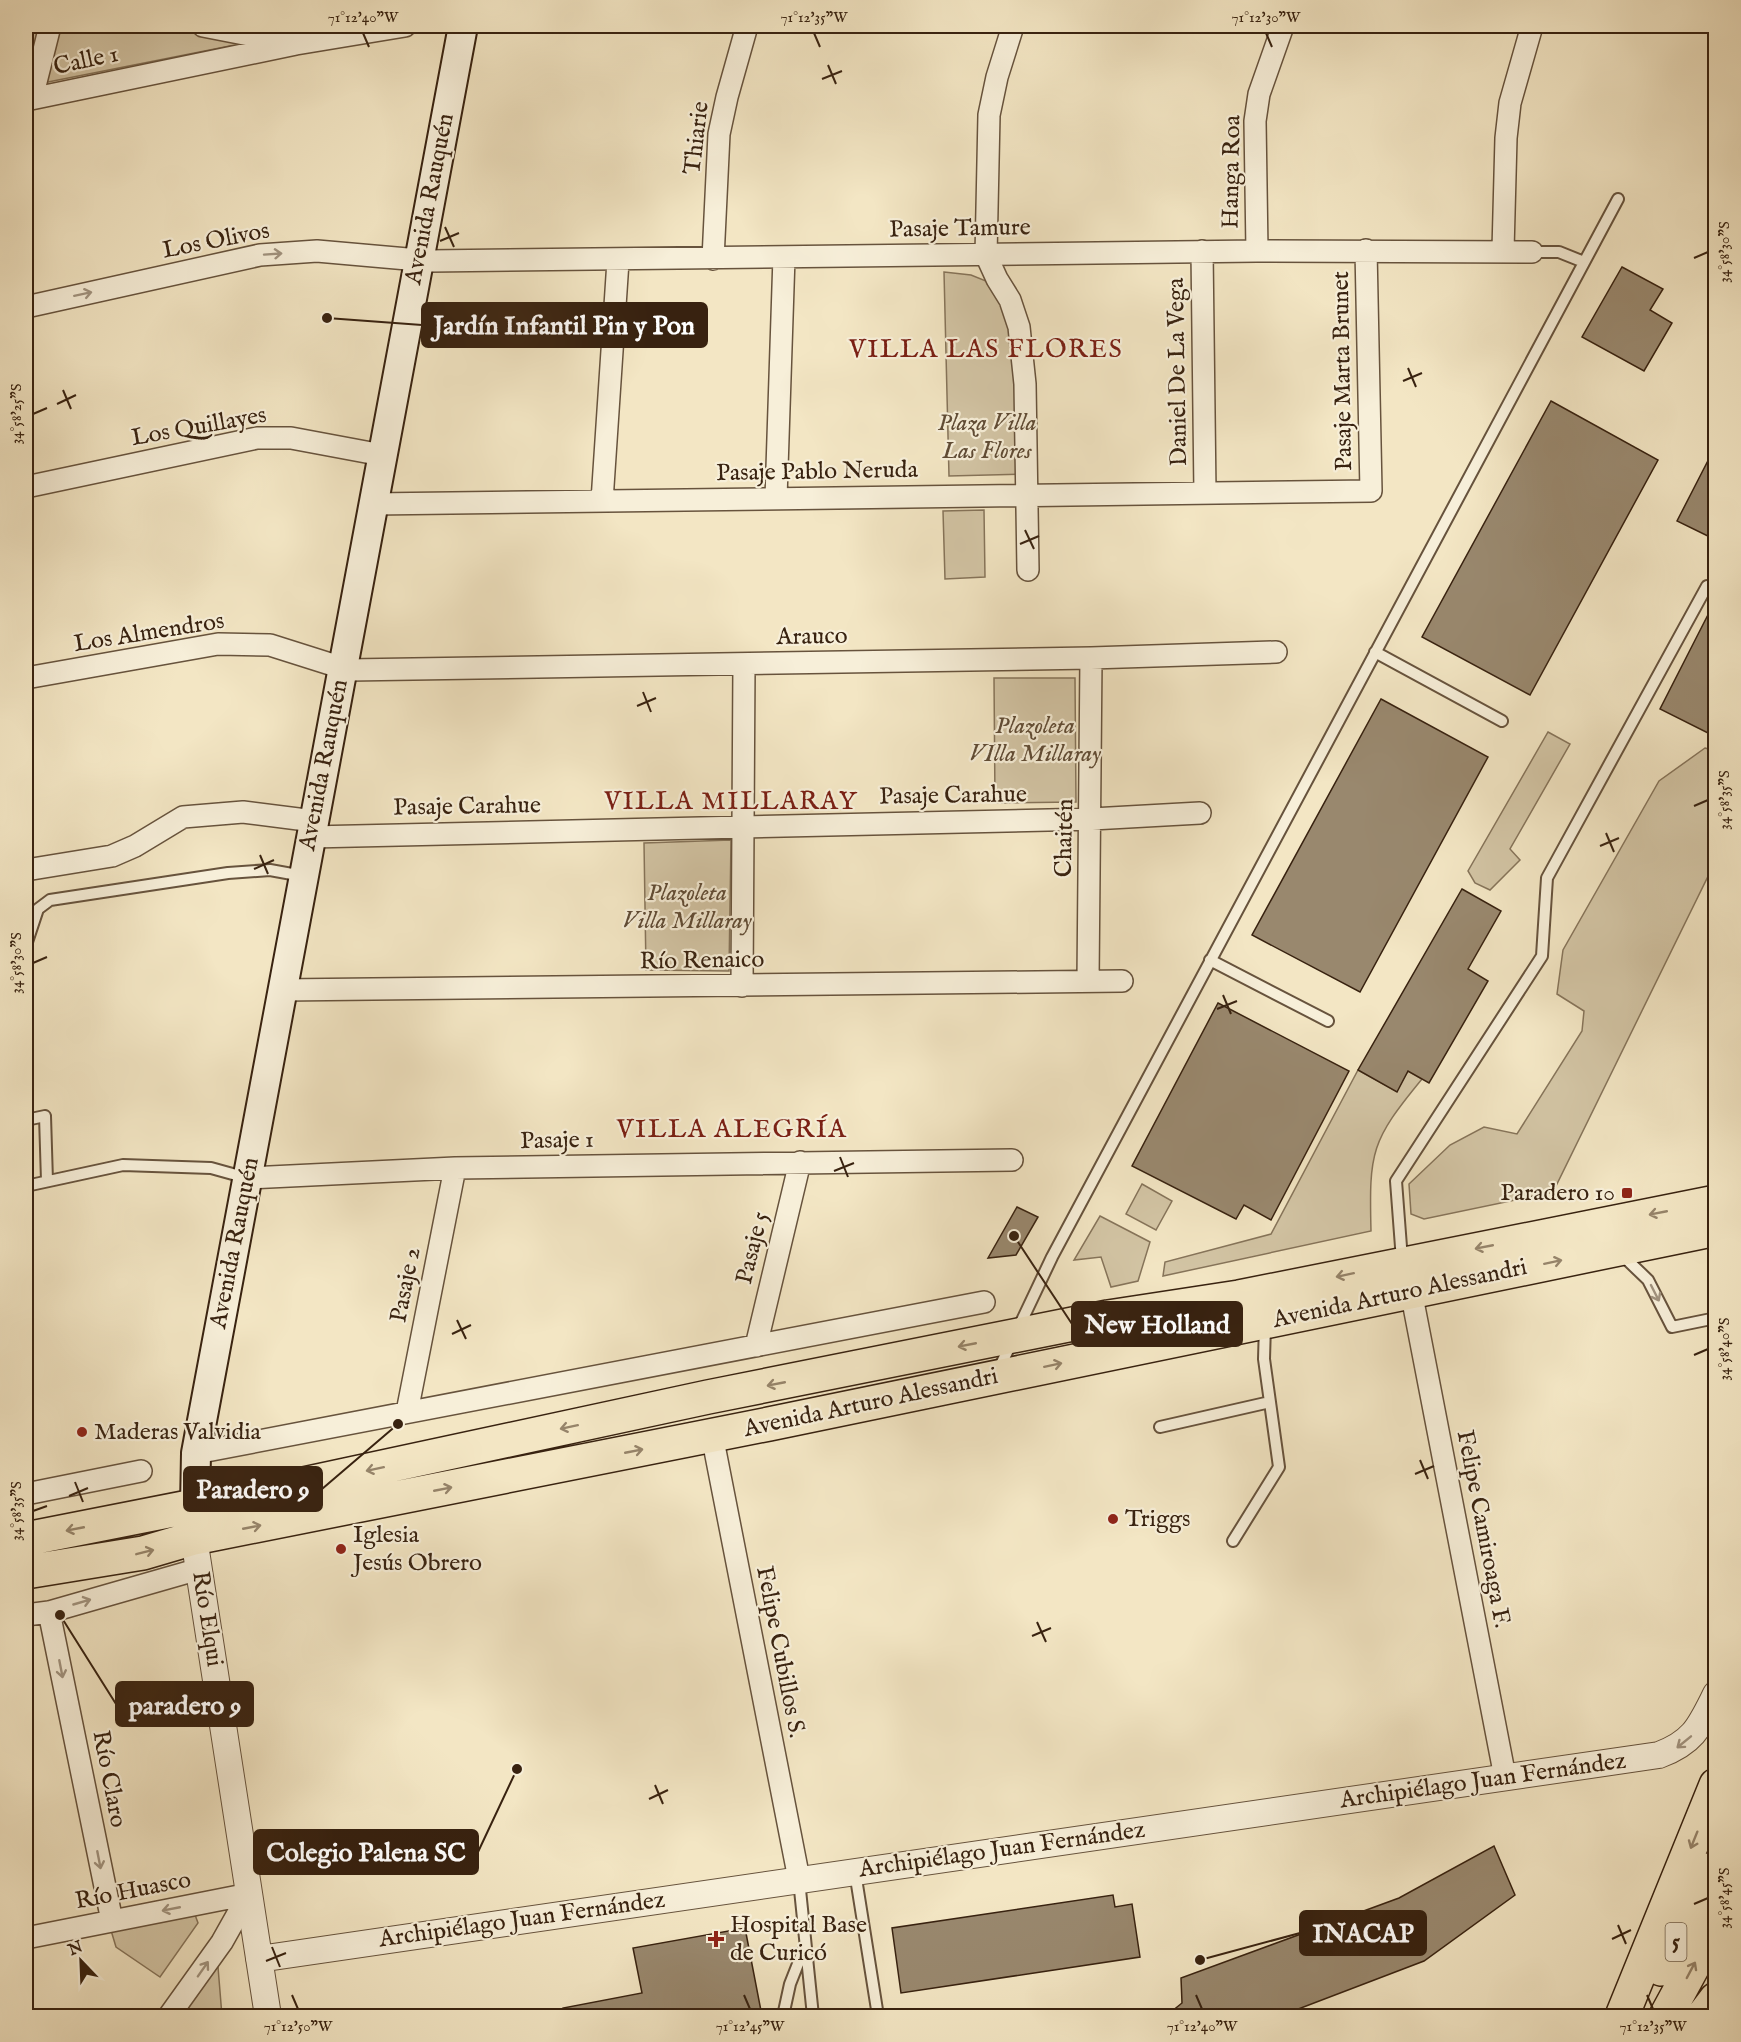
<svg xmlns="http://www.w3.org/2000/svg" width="1741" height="2042" viewBox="0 0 1741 2042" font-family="'IM FELL English',serif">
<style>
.green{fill:#d3c5a5;stroke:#86745a;stroke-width:1.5}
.building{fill:#99886e;stroke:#382210;stroke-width:1.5}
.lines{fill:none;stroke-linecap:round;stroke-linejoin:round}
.service-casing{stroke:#67533d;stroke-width:14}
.minor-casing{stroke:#67533d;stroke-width:24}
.tertiary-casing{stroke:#67533d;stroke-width:28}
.secondary-casing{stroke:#382210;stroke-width:32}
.primary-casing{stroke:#382210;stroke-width:36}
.motorway-casing{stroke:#382210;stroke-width:36}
.service{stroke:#f7efd9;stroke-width:10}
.minor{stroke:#f7efd9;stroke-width:21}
.tertiary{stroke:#f7efd9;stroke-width:26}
.secondary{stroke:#f7efd9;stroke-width:28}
.primary{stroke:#f3e6c4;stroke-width:33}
.motorway{stroke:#f3e6c4;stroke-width:33}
.oneway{stroke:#a1937f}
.oneway2{stroke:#96846a}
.ticks{fill:none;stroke:#382210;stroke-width:2}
.poi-dot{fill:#8f2418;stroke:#f7efd9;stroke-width:2}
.labels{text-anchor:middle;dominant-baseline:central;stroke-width:4.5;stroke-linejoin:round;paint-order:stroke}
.shield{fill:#f7efd9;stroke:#71604c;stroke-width:1.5}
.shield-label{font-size:22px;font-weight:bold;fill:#382210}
.street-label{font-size:24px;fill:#382210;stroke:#f7efd9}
.park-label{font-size:24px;font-style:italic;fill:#5f4b35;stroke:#f7efd9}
.poi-label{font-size:24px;fill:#382210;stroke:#f7efd9;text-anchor:start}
.neighbourhood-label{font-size:26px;letter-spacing:1.5px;fill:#7a1f14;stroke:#f7efd9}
.leader{fill:none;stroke:#382210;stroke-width:2}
.callout-dot{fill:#382210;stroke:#f7efd9;stroke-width:2}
.callout{fill:#382210;stroke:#382210;stroke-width:2}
.callout-label{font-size:26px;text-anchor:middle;font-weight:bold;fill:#fff}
.neatline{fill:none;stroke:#382210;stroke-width:2}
.ticks-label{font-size:15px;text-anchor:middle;fill:#382210}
</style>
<rect width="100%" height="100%" fill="#f3e6c4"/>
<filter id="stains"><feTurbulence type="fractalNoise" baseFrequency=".00333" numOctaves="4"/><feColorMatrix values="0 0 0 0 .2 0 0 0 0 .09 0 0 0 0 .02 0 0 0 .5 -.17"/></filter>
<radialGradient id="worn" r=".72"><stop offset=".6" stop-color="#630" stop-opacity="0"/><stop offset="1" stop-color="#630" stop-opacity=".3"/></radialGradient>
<path class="green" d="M 26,26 L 44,26 L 26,85 Z
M 57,26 L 171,26 L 255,41 L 43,83 Z
M 944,272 L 971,275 L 996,285 L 1014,316 L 1027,474 L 949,476 Z
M 984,510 L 985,577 L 945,579 L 943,511 Z
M 994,678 L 1075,678 L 1076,802 L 995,803 Z
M 1548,732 L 1570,744 L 1510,849 L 1520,860 L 1490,890 L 1475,883 L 1468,871 Z
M 1705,748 L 1715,751 L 1715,862 L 1553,1192 L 1424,1219 L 1411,1214 L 1409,1184 L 1450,1145 L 1484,1127 L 1517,1134 L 1582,1031 L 1584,1011 L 1557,994 L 1563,950 L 1659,781 Z
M 731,840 L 729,971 L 646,970 L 644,843 Z
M 1358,1070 L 1396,1091 L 1408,1071 L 1422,1079 C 1371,1141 1369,1151 1371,1231 L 1163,1276 L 1165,1262 L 1271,1234 Z
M 1142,1184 L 1172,1201 L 1156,1230 L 1126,1214 Z
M 1100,1216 L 1150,1242 L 1138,1281 L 1111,1287 L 1101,1257 L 1074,1260 Z
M 194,1912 L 198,1923 L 160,1977 L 116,1947 L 110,1927 Z
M 212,1964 L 218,1967 L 222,2016 L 173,2016 Z"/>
<path class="building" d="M 1622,267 L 1663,289 L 1650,310 L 1672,323 L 1644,371 L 1582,337 Z
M 1551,401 L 1658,460 L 1530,695 L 1422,637 Z
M 1716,445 L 1716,540 L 1677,521 Z
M 1716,599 L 1716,737 L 1660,709 Z
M 1381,699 L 1488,757 L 1360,992 L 1252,935 Z
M 1462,889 L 1501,911 L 1468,969 L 1488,981 L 1429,1083 L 1408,1071 L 1397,1092 L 1358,1070 Z
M 1218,1003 L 1349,1071 L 1271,1220 L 1244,1205 L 1236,1219 L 1132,1166 Z
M 1017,1207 L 1038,1217 L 1016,1255 L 988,1258 Z
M 1494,1846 L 1515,1895 L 1424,1961 L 1280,2016 L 1166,2016 L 1182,2003 L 1181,1978 L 1399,1898 Z
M 1113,1895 L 1115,1907 L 1132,1904 L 1140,1957 L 901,1993 L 892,1928 Z
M 745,1928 L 762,2016 L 564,2016 L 563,2008 L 642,1993 L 633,1948 Z"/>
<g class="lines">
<g class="service-casing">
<path id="service" d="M 1532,252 L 1559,252 L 1584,262
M 1375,652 L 1502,721
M 26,945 L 38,909 L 50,900 L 228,873 L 270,870 L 303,876
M 1210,960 L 1328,1021
M 26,1120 L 45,1116 L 47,1181
M 26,1186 L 123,1165 L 211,1168 L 247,1178
M 1621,1254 L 1648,1280 L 1672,1327 L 1716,1318
M 1402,1260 L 1396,1181 L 1542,956 L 1547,878 L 1707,586
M 998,1371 L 1052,1257 L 1618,199
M 1160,1427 L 1270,1402
M 1233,1541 L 1279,1467 L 1264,1359 L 1265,1325
M 855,1872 L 878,2016
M 799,1880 L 813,2016
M 783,2016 L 790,1984 L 805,1946"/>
</g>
<g class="minor-casing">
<path id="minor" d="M 203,26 L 296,44 L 299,26
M 1013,26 L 997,77 L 989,115 L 986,255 L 997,279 L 1010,300 L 1019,327 L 1025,384 L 1028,570
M 32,98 L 50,26
M 26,100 L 296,44 L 405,26
M 1503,250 L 1506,138 L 1510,103 L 1532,26
M 1202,251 L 1205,493
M 1257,251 L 1255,121 L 1259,94 L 1283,26
M 713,259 L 719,134 L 727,97 L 747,26
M 26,307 L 260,255 L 317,251 L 430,261 L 1257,251 L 1532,252
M 26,487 L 257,438 L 291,438 L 382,455
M 776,498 L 784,257
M 602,501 L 618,261
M 373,504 L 1371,491 L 1366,250
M 26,678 L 218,644 L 270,645 L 349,670 L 1091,658 L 1276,652
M 311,837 L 1092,819 L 1200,813
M 26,870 L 112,856 L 135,846 L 183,817 L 243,812 L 314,821
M 1088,981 L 1091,658
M 742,986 L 744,664
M 282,990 L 1122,981
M 247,1178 L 455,1168 L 1012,1160
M 1411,1291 L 1505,1777
M 756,1346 L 800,1162
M 407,1412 L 455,1168
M 712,1435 L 799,1879
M 196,1453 L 984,1302
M 26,1494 L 141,1471
M 49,1612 L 112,1921
M 26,1615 L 49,1612 L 199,1569
M 26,1938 L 249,1894
M 169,2016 L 222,1942 L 249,1894"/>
</g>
<g class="tertiary-casing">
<path id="tertiary" d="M 194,1522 L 196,1551 L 268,2016
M 259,1959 L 1659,1755 C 1694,1742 1700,1726 1716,1694"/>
</g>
<g class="secondary-casing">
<path id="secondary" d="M 195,1506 L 196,1453 L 463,26"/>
</g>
<g class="primary-casing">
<path id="primary" d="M 26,1539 L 290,1487 L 708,1397 L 1108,1317 L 1239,1297 L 1716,1202
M 26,1572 L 143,1553 L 194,1538 L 769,1424 L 1716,1229"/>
</g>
<g class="motorway-casing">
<path id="motorway" d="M 1661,1969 L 1716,1867
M 1622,2016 L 1716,1785
M 1666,2016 L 1716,1924
M 1703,2016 L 1716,1999"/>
</g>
<use href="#service" class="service"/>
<use href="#minor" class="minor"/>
<use href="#tertiary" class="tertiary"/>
<use href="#secondary" class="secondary"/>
<use href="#primary" class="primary"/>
<use href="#motorway" class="motorway"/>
</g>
<defs><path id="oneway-shaft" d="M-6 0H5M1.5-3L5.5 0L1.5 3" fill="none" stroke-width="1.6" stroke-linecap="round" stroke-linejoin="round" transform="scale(1.5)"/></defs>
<g class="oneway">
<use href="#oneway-shaft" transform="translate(273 254) rotate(-4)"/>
<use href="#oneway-shaft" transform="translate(83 294) rotate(-12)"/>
<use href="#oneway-shaft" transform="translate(1655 1293) rotate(63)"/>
<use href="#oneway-shaft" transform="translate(82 1602) rotate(-16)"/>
<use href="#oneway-shaft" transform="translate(61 1669) rotate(79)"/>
<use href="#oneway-shaft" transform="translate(1684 1742) rotate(141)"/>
<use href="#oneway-shaft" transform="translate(99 1860) rotate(79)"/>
<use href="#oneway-shaft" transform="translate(171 1909) rotate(169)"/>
<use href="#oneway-shaft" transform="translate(203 1969) rotate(-55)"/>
</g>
<g class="oneway2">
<use href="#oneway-shaft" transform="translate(1658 1213) rotate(169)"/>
<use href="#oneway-shaft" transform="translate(1484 1247) rotate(169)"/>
<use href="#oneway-shaft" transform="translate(1553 1262) rotate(-12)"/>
<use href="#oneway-shaft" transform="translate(1345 1275) rotate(168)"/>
<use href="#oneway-shaft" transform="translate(967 1345) rotate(169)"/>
<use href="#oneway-shaft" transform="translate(1053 1365) rotate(-12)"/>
<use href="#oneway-shaft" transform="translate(776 1384) rotate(169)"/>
<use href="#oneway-shaft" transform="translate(569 1427) rotate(168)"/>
<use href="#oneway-shaft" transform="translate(634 1451) rotate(-11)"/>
<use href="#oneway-shaft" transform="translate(375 1469) rotate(168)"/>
<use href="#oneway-shaft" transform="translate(443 1489) rotate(-11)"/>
<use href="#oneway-shaft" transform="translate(252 1527) rotate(-11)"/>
<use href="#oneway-shaft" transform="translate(75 1529) rotate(169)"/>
<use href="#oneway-shaft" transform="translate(145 1552) rotate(-14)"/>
<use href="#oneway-shaft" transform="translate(1694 1840) rotate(112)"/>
<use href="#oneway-shaft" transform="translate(1691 1970) rotate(-62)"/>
</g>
<path class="ticks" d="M 363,33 L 369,47M 814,33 L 820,47M 1266,33 L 1272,47M 828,65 L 836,84M 822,79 L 842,71M 445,227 L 454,247M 440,241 L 459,233M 1694,258 L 1708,252M 1408,368 L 1416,387M 1403,381 L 1422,373M 63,390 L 71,409M 57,404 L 76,395M 33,414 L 47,408M 1025,530 L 1034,549M 1020,544 L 1039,536M 643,692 L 651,712M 637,706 L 656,698M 1694,806 L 1708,800M 1606,833 L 1614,852M 1600,846 L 1619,838M 260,855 L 268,874M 254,869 L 274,860M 33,963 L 47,957M 1223,995 L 1231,1014M 1217,1009 L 1237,1001M 840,1157 L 848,1177M 834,1171 L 854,1163M 457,1320 L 466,1339M 452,1334 L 471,1325M 1694,1355 L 1708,1349M 1420,1460 L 1428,1479M 1415,1474 L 1434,1466M 75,1482 L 83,1502M 69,1496 L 88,1488M 33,1511 L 47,1506M 1037,1622 L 1046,1642M 1032,1636 L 1051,1628M 655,1785 L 663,1804M 649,1799 L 668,1790M 1694,1904 L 1708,1898M 1618,1925 L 1626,1944M 1612,1939 L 1631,1930M 272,1947 L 280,1967M 266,1961 L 286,1953M 292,1995 L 298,2009M 744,1995 L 750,2009M 1196,1995 L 1202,2009M 1647,1995 L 1653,2009"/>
<g class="poi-dot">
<rect x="1621" y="1187" width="12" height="12" rx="3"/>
<circle cx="82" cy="1432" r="6"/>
<circle cx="1113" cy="1519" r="6"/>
<circle cx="341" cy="1549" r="6"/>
<path d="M713 1930h6v6h6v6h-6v6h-6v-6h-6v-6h6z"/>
</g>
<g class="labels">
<rect class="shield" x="1665.5" y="1923" width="21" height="38" rx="4.5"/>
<g class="shield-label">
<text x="1676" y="1942">5</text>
</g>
<g class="street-label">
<text transform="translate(86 61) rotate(-12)">Calle 1</text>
<text transform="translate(697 138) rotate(-83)">Thiarie</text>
<text transform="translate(1232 172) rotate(-89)">Hanga Roa</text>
<text transform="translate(430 199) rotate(-79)">Avenida Rauquén</text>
<text transform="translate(960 229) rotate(-1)">Pasaje Tamure</text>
<text transform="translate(216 241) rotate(-11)">Los Olivos</text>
<text transform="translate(1343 371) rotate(-91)">Pasaje Marta Brunet</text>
<text transform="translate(1178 372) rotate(-91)">Daniel De La Vega</text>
<text transform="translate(199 427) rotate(-10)">Los Quillayes</text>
<text transform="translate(817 472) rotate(-1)">Pasaje Pablo Neruda</text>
<text transform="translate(149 633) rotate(-9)">Los Almendros</text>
<text transform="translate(812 637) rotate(-1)">Arauco</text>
<text transform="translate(324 765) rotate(-79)">Avenida Rauquén</text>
<text transform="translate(953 796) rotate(-1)">Pasaje Carahue</text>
<text transform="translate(467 807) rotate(-1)">Pasaje Carahue</text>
<text transform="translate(1065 838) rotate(-89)">Chaitén</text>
<text transform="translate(702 961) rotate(-1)">Río Renaico</text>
<text transform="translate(557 1141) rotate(-1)">Pasaje 1</text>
<text transform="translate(235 1243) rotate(-79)">Avenida Rauquén</text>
<text transform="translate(753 1248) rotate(-76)">Pasaje 5</text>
<text transform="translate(406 1285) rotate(-79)">Pasaje 2</text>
<text transform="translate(1400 1294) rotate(-12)">Avenida Arturo Alessandri</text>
<text transform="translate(871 1403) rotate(-12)">Avenida Arturo Alessandri</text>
<text transform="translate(1483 1529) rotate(79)">Felipe Camiroaga F.</text>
<text transform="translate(207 1619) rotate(81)">Río Elqui</text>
<text transform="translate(780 1652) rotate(79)">Felipe Cubillos S.</text>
<text transform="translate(109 1779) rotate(79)">Río Claro</text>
<text transform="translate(1483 1781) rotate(-8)">Archipiélago Juan Fernández</text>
<text transform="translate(1002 1850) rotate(-8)">Archipiélago Juan Fernández</text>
<text transform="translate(133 1891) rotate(-11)">Río Huasco</text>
<text transform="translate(522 1920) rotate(-8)">Archipiélago Juan Fernández</text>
</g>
<g class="park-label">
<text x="987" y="423">Plaza Villa<tspan x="987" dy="28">Las Flores</tspan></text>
<text x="1035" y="726">Plazoleta<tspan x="1035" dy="28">VIlla Millaray</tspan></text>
<text x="687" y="893">Plazoleta<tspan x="687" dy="28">Villa Millaray</tspan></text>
</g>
<g class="poi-label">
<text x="1615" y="1193" text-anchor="end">Paradero 10</text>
<text x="94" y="1432">Maderas Valvidia</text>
<text x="1125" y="1519">Triggs</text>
<text x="353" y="1535">Iglesia<tspan x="353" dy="28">Jesús Obrero</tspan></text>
<text x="730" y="1925">Hospital Base<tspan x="730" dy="28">de Curicó</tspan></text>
</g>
<g class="neighbourhood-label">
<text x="986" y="349">VILLA LAS FLORES</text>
<text x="731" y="801">VILLA MILLARAY</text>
<text x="732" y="1129">VILLA ALEGRÍA</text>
</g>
</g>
<path class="leader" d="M327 318L422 325M1014 1236L1072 1324M398 1424L322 1489M60 1615L116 1704M517 1769L478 1852M1200 1960L1300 1933"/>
<g class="callout-dot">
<circle cx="327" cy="318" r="6"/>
<circle cx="1014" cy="1236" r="6"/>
<circle cx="398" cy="1424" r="6"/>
<circle cx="60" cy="1615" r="6"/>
<circle cx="517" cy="1769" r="6"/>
<circle cx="1200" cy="1960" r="6"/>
</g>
<g class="callout">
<rect x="422" y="303" width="285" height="44" rx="6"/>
<rect x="1072" y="1302" width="170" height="44" rx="6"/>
<rect x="184" y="1467" width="138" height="44" rx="6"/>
<rect x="116" y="1682" width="137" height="44" rx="6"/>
<rect x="254" y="1830" width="224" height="44" rx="6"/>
<rect x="1300" y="1911" width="126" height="44" rx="6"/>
</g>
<g class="callout-label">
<text x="564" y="334">Jardín Infantil Pin y Pon</text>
<text x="1157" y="1333">New Holland</text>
<text x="253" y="1498">Paradero 9</text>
<text x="185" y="1714">paradero 9</text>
<text x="366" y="1861">Colegio Palena SC</text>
<text x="1363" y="1942">INACAP</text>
</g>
<rect width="1741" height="2042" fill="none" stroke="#f3e6c4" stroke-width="66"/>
<g transform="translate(81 1961) rotate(337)" stroke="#f7efd9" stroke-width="4.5" paint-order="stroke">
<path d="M0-4.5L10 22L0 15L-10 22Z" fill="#382210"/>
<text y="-9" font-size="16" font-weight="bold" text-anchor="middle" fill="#382210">N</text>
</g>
<rect x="33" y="33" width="1675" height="1976" class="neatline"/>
<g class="ticks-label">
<text x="363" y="22">71°12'40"W</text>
<text x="814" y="22">71°12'35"W</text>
<text x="1266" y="22">71°12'30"W</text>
<text transform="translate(1724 252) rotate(-90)" y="5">34°58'30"S</text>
<text transform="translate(16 414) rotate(-90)" y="5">34°58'25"S</text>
<text transform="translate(1724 800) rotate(-90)" y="5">34°58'35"S</text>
<text transform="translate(16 963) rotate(-90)" y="5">34°58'30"S</text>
<text transform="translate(1724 1349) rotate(-90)" y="5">34°58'40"S</text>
<text transform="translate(16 1511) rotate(-90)" y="5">34°58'35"S</text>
<text transform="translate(1724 1898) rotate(-90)" y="5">34°58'45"S</text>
<text x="298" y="2031">71°12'50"W</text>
<text x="750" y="2031">71°12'45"W</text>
<text x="1202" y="2031">71°12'40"W</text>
<text x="1653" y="2031">71°12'35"W</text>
</g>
<rect width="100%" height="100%" filter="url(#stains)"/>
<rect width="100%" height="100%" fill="url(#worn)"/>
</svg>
